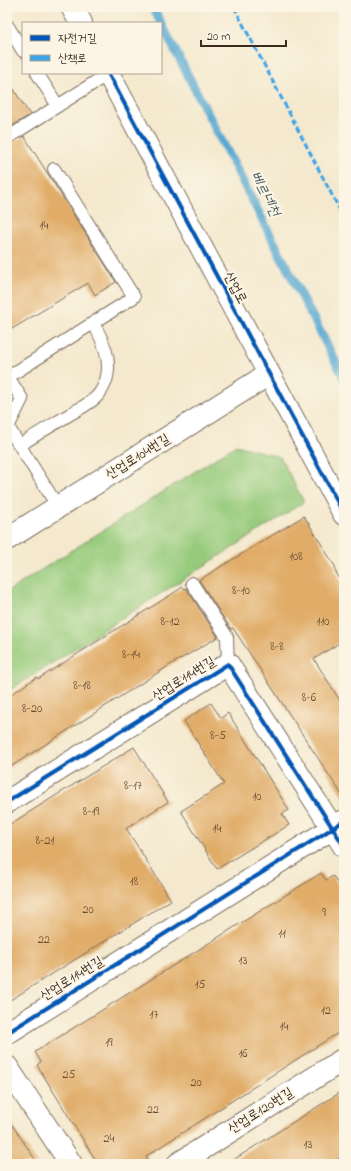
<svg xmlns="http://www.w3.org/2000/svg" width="351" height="1171" viewBox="0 0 351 1171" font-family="'Indie Flower','Poor Story',sans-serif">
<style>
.green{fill:#96cb7c;stroke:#687a4d}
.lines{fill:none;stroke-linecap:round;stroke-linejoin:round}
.stream{stroke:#54a8d0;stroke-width:9}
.building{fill:#e0ac68}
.lane-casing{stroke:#7c6d5c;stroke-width:14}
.street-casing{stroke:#7c6d5c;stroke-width:24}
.lane{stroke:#fff;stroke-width:12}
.street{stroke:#fff;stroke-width:22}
.quiet{stroke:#3fa3ea;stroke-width:3;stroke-dasharray:6 3;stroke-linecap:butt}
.cycleway-casing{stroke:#fcf5e5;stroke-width:6}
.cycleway{stroke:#0057b8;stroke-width:4}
.labels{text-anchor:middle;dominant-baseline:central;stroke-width:4;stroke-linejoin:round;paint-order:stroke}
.number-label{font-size:12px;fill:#644a30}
.street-label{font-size:14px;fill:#3b2a1e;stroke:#fcf5e5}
.water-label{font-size:15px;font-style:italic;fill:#455c65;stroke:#fcf5e5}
</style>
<rect width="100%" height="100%" fill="#fcf5e5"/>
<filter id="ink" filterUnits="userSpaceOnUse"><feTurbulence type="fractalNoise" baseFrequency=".025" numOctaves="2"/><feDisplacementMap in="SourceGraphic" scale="8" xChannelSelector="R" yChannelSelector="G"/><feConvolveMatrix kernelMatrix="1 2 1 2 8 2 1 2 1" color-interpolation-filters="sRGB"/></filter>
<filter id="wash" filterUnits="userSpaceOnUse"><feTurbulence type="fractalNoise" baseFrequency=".012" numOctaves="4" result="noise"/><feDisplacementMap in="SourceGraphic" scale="16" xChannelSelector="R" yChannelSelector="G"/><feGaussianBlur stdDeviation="0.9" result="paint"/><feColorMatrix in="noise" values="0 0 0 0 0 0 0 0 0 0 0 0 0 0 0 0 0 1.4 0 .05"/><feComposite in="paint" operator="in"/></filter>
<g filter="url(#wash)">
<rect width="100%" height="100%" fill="#f4e9ce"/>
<path class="green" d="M 236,445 L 280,457 L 304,502 L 7,692 L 7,592 Z"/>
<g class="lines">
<path class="stream" d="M 153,7 L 161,23
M 161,23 L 344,378"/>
</g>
<g id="blocks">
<path class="building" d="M 7,79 L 30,115 L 7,129 Z
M 24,136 L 116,282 L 95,295 L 88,283 L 7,332 L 7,145 Z
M 304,516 L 336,568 L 334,569 L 344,586 L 344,640 L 314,659 L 344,707 L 344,798 L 233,628 L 231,629 L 199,580 Z
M 183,587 L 185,589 L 186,588 L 218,637 L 170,665 L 7,769 L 7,697 L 37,677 L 38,679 Z
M 211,703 L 221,718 L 228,713 L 289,810 L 282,814 L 289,825 L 217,869 L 181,811 L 224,784 L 184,721 Z
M 134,747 L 168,802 L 126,828 L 171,900 L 7,1002 L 7,826 Z
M 321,873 L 326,880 L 333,876 L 344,893 L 344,1029 L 146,1156 L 151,1164 L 98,1164 L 37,1065 L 41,1062 L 35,1052 Z
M 344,1090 L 344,1155 L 330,1164 L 227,1164 Z
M 7,1117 L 38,1164 L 7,1164 Z"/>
</g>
</g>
<g filter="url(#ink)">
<use href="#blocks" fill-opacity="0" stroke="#7c6d5c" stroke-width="1"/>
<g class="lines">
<g class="lane-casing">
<path id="lane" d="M 7,25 L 23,51
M 37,73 L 58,106
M 7,138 L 108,74
M 7,427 L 8,427 L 58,507
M 8,427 L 22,399 L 8,377 L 134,297 L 54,169
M 20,445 C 37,434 54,424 72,413 C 81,408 93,402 99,394 C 114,374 108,350 97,330
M 192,583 L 227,637 L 228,665"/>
</g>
<g class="street-casing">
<path id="street" d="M 72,7 L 81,23
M 108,73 L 344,514
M 7,539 L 269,374
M 7,802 L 228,664 L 344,846
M 7,1033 L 344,821
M 7,1067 L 71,1164
M 178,1164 L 344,1059"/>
</g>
<use href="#lane" class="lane"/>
<use href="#street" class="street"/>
<path class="quiet" d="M 234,7 L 344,218
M 7,1081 L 14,1077"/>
<g class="cycleway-casing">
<path id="cycleway" d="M 108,73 L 344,514
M 7,802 L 228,664 L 344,846
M 7,1033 L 344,821"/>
</g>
<use href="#cycleway" class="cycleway"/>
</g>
</g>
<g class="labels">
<g class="number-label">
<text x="44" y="226">14</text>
<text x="296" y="557">108</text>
<text x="241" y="591">8-10</text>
<text x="170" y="622">8-12</text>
<text x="323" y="622">110</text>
<text x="277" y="647">8-8</text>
<text x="131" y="655">8-14</text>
<text x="82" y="686">8-18</text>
<text x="309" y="698">8-6</text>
<text x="32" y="709">8-20</text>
<text x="218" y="736">8-5</text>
<text x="133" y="786">8-17</text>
<text x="257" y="797">10</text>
<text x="91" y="812">8-19</text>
<text x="217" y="829">14</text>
<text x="45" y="841">8-21</text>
<text x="134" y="882">18</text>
<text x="88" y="910">20</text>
<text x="324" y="913">9</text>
<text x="282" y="934">11</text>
<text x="44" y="940">22</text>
<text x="243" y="961">13</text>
<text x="200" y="985">15</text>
<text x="326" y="1011">12</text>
<text x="154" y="1015">17</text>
<text x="284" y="1027">14</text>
<text x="109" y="1043">19</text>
<text x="243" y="1054">16</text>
<text x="69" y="1075">25</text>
<text x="196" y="1083">20</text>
<text x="153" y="1110">22</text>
<text x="109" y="1139">24</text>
<text x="308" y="1145">13</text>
</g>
<g class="street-label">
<text transform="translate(235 288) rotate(62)">산업로</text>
<text transform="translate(138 457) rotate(-32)">산업로104번길</text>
<text transform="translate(184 679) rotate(-32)">산업로114번길</text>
<text transform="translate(72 979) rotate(-32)">산업로114번길</text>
<text transform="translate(261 1111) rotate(-32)">산업로120번길</text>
</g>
<g class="water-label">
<text transform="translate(265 194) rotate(63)">베르네천</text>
</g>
</g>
<rect width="351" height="1171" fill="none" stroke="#fcf5e5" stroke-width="24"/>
<rect x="22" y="22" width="140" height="52" fill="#fcf5e5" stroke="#afa495"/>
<rect x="30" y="35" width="20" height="6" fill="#0057b8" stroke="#afa495"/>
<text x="58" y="42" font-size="12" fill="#3b2a1e">자전거길</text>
<rect x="30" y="55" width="20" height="6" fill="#3fa3ea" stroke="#afa495"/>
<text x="58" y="62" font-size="12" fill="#3b2a1e">산책로</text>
<path d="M201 40v6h85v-6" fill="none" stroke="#3b2a1e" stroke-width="2"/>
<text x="207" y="40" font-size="12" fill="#3b2a1e" stroke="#fcf5e5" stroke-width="3" paint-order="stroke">20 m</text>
</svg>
